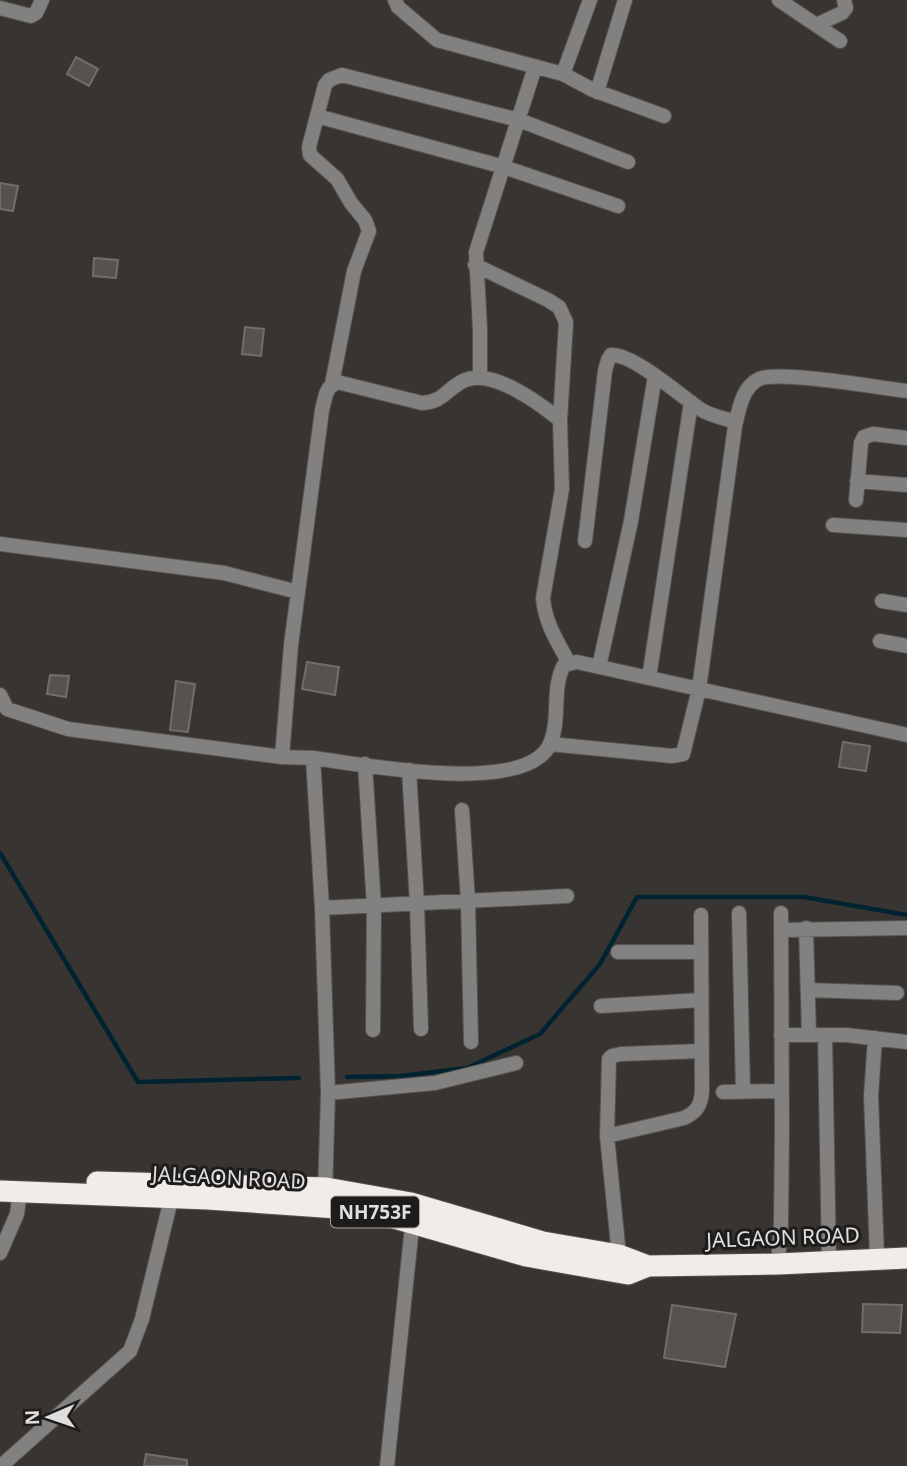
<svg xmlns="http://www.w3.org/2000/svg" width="907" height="1466" viewBox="0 0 907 1466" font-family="'Noto Sans',sans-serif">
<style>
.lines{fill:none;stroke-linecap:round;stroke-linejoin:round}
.stream{stroke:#002332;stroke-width:4.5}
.building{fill:#555250;stroke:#716d6a;stroke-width:2}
.street-casing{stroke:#555350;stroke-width:16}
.highway-casing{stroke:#555350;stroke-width:23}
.street{stroke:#838180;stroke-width:14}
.highway{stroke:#f0ece9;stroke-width:21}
.labels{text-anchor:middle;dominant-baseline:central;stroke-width:6;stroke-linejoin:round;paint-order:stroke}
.shield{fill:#1d1c1b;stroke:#a6a4a2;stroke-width:2}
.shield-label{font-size:19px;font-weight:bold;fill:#e0dedc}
.street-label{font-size:21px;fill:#e0dedc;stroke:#1d1c1b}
</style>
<rect width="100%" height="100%" fill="#373431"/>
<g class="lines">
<path class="stream" d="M 0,853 L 138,1082 L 299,1078
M 347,1077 L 401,1076 L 467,1068 L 540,1034 L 600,964 L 637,897 L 804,897 L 907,915"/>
</g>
<path class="building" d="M 76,57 L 98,69 L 89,86 L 67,74 Z
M 0,183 L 18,186 L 13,211 L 0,209 Z
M 94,258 L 118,260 L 116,278 L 93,276 Z
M 245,327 L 264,329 L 261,356 L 242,354 Z
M 307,662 L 339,667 L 335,695 L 302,689 Z
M 50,675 L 69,676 L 66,697 L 47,694 Z
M 176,681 L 195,684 L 188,732 L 170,730 Z
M 843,742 L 870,746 L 866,771 L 839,767 Z
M 863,1304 L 902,1305 L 900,1333 L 862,1332 Z
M 672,1305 L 736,1314 L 725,1367 L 664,1358 Z
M 146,1454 L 187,1460 L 187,1466 L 144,1466 Z"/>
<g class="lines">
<g class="street-casing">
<path id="street" d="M 395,0 L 398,7 L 437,40 L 563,74 L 590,0
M 779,0 L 840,41
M 0,8 L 31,16 L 36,13 L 42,0
M 816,25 L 842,13 L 846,8 L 844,0
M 563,74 L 593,90 L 664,116
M 597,92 L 625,0
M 317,116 L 504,167 L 618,206
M 475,265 L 548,300 L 559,307 L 566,322 L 560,420 L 562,489 L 543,598 C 545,623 557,641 569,663
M 480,378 L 480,330 L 476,252 L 535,67
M 332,384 L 354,271 L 369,231 L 365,220 L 351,203 L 337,179 L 310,155 L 309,147 L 325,85 L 329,80 L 342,75 L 519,120 L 628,162
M 857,481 L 907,485
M 856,500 L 861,443 L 864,437 L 873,434 L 907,438
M 833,525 L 907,530
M 585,541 L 605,371 L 608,360 L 611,355 C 632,353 681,396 700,409 C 710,416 724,418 736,422
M 0,544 L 224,573 L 298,592
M 882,601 L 907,605
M 880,641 L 907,646
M 599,667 L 631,521 L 655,376
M 649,678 L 691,402
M 0,695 L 7,709 L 68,729 L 282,757 L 313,758 L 322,908
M 550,744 L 672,756 L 683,754 L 699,689 L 735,426 C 739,410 742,387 759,379 C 779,370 880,388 907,391
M 282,757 L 291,645 L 322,410 L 326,394 L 329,388 L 337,382 L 422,403 C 444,402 447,388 465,380 C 493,369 539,403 560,420
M 313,758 C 360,764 526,797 550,744 C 561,719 551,689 564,665 L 577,662 L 907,735
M 365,764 L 374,906 L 373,1030
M 409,770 L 417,904 L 421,1029
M 462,810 L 468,901 L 471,1042
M 739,913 L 743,1091
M 806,928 L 809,1035
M 782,930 L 907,928
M 618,952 L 701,952
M 808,990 L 897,993
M 601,1006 L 701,1000
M 781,1035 L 846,1035 L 907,1042
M 825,1035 L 829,1261
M 875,1038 L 871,1096 L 877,1257
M 723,1092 L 781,1091
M 328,1093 L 435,1083 L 516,1063
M 607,1136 L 684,1118 C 697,1112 701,1105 702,1091 L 701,915
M 325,1194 L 328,1093 L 322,908 L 567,896
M 0,1253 L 17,1214 L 20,1191
M 619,1255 L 607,1136 L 609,1059 L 612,1056 L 621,1054 L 701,1051
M 778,1264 L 781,1223 L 782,1129 L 781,913
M 1,1466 L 130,1351 L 142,1319 L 173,1191
M 387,1466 L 413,1217"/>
</g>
<g class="highway-casing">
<path id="highway" d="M 97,1182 L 326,1188 L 411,1203 L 543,1242 L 619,1255 L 648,1266
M 0,1191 L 208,1199 L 366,1210 L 526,1256 L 628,1274 L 648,1266 L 778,1264 L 907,1258"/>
</g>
<use href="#street" class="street"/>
<use href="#highway" class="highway"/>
</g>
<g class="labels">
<rect class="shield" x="331" y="1196.5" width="88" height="31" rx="5"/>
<g class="shield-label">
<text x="375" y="1212">NH753F</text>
</g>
<g class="street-label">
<text transform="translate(229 1177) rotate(3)">JALGAON ROAD</text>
<text transform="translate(783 1237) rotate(-2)">JALGAON ROAD</text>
</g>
</g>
<g transform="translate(49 1417) rotate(268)" stroke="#1d1c1b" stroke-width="5" paint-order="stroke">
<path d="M0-5L12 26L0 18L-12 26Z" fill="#e0dedc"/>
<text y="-10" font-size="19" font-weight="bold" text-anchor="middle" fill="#e0dedc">N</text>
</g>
</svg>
